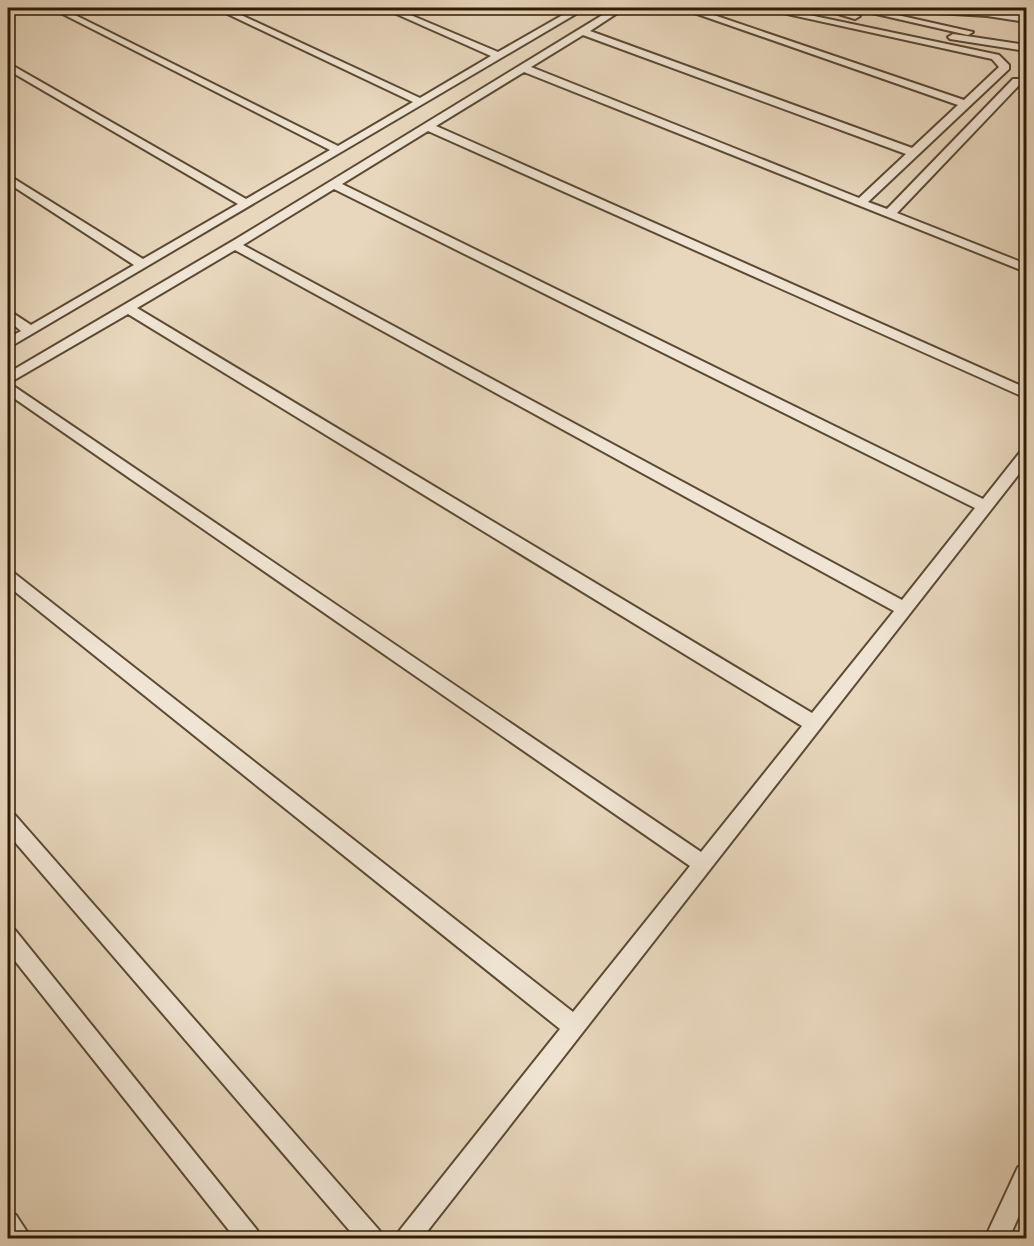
<svg xmlns="http://www.w3.org/2000/svg" width="1034" height="1246" viewBox="0 0 1034 1246" font-family="'IM FELL French Canon',serif">
<style>
.lines{fill:none;stroke-linecap:round;stroke-linejoin:round}
.lane-casing{stroke:#5c4a34;stroke-width:4}
.lane{fill:#f0e5d4;fill-rule:evenodd}
</style>
<rect width="100%" height="100%" fill="#e8d7bd"/>
<filter id="stains"><feTurbulence type="fractalNoise" baseFrequency=".00333" numOctaves="4"/><feColorMatrix values="0 0 0 0 .2 0 0 0 0 .09 0 0 0 0 .02 0 0 0 .5 -.17"/></filter>
<radialGradient id="worn" r=".72"><stop offset=".6" stop-color="#630" stop-opacity="0"/><stop offset="1" stop-color="#630" stop-opacity=".3"/></radialGradient>
<g class="lines">
<g class="lane-casing">
<path id="lane" d="M 51,8 L 61,8 L 338,146 L 413,102 L 215,8 L 226,8 L 420,98 L 491,56 L 383,8 L 394,8 L 498,52 L 575,8 L 586,8 L 8,348 L 8,338 L 21,331 L 8,320 L 8,310 L 31,325 L 134,265 L 8,183 L 8,175 L 143,259 L 238,204 L 8,70 L 8,63 L 246,199 L 330,150 Z
M 614,8 L 625,8 L 590,31 L 912,148 L 958,105 L 680,8 L 693,8 L 964,100 L 999,67 L 992,59 L 760,8 L 776,8 L 999,55 L 1009,65 L 1009,69 L 868,202 L 887,209 L 1013,79 L 1021,79 L 1021,83 L 897,213 L 1026,264 L 1026,272 L 524,72 L 436,126 L 1026,388 L 1026,398 L 428,131 L 342,184 L 983,499 L 1021,451 L 1026,450 L 1026,465 L 422,1238 L 396,1238 L 400,1230 L 560,1029 L 8,586 L 8,571 L 14,573 L 573,1012 L 690,866 L 8,394 L 8,373 L 236,239 ZM 583,35 L 906,154 L 859,198 L 531,67 ZM 334,189 L 975,508 L 902,600 L 243,245 ZM 235,250 L 894,611 L 812,713 L 137,308 ZM 128,314 L 802,726 L 701,852 L 9,383 Z
M 818,8 L 832,8 L 860,16 L 855,19 Z
M 850,8 L 866,8 L 973,32 L 968,35 Z
M 898,8 L 987,10 L 1026,16 L 1026,22 L 987,16 L 903,11 Z
M 953,34 L 1026,45 L 1026,51 L 950,39 L 948,37 Z
M 8,812 L 15,815 L 379,1230 L 383,1238 L 356,1238 L 8,834 Z
M 8,927 L 15,930 L 257,1230 L 261,1238 L 235,1238 L 8,952 Z
M 1026,1164 L 1026,1200 L 1009,1238 L 985,1238 L 1018,1167 Z
M 8,1211 L 16,1215 L 31,1238 L 8,1238 Z"/>
</g>
<use href="#lane" class="lane"/>
</g>
<rect width="1034" height="1246" fill="none" stroke="#e8d7bd" stroke-width="30"/>
<rect x="9" y="9" width="1016" height="1228" fill="none" stroke="#2d1b06" stroke-width="3"/>
<rect x="15" y="15" width="1004" height="1216" fill="none" stroke="#2d1b06" stroke-width="1.5"/>
<rect width="100%" height="100%" filter="url(#stains)"/>
<rect width="100%" height="100%" fill="url(#worn)"/>
</svg>
